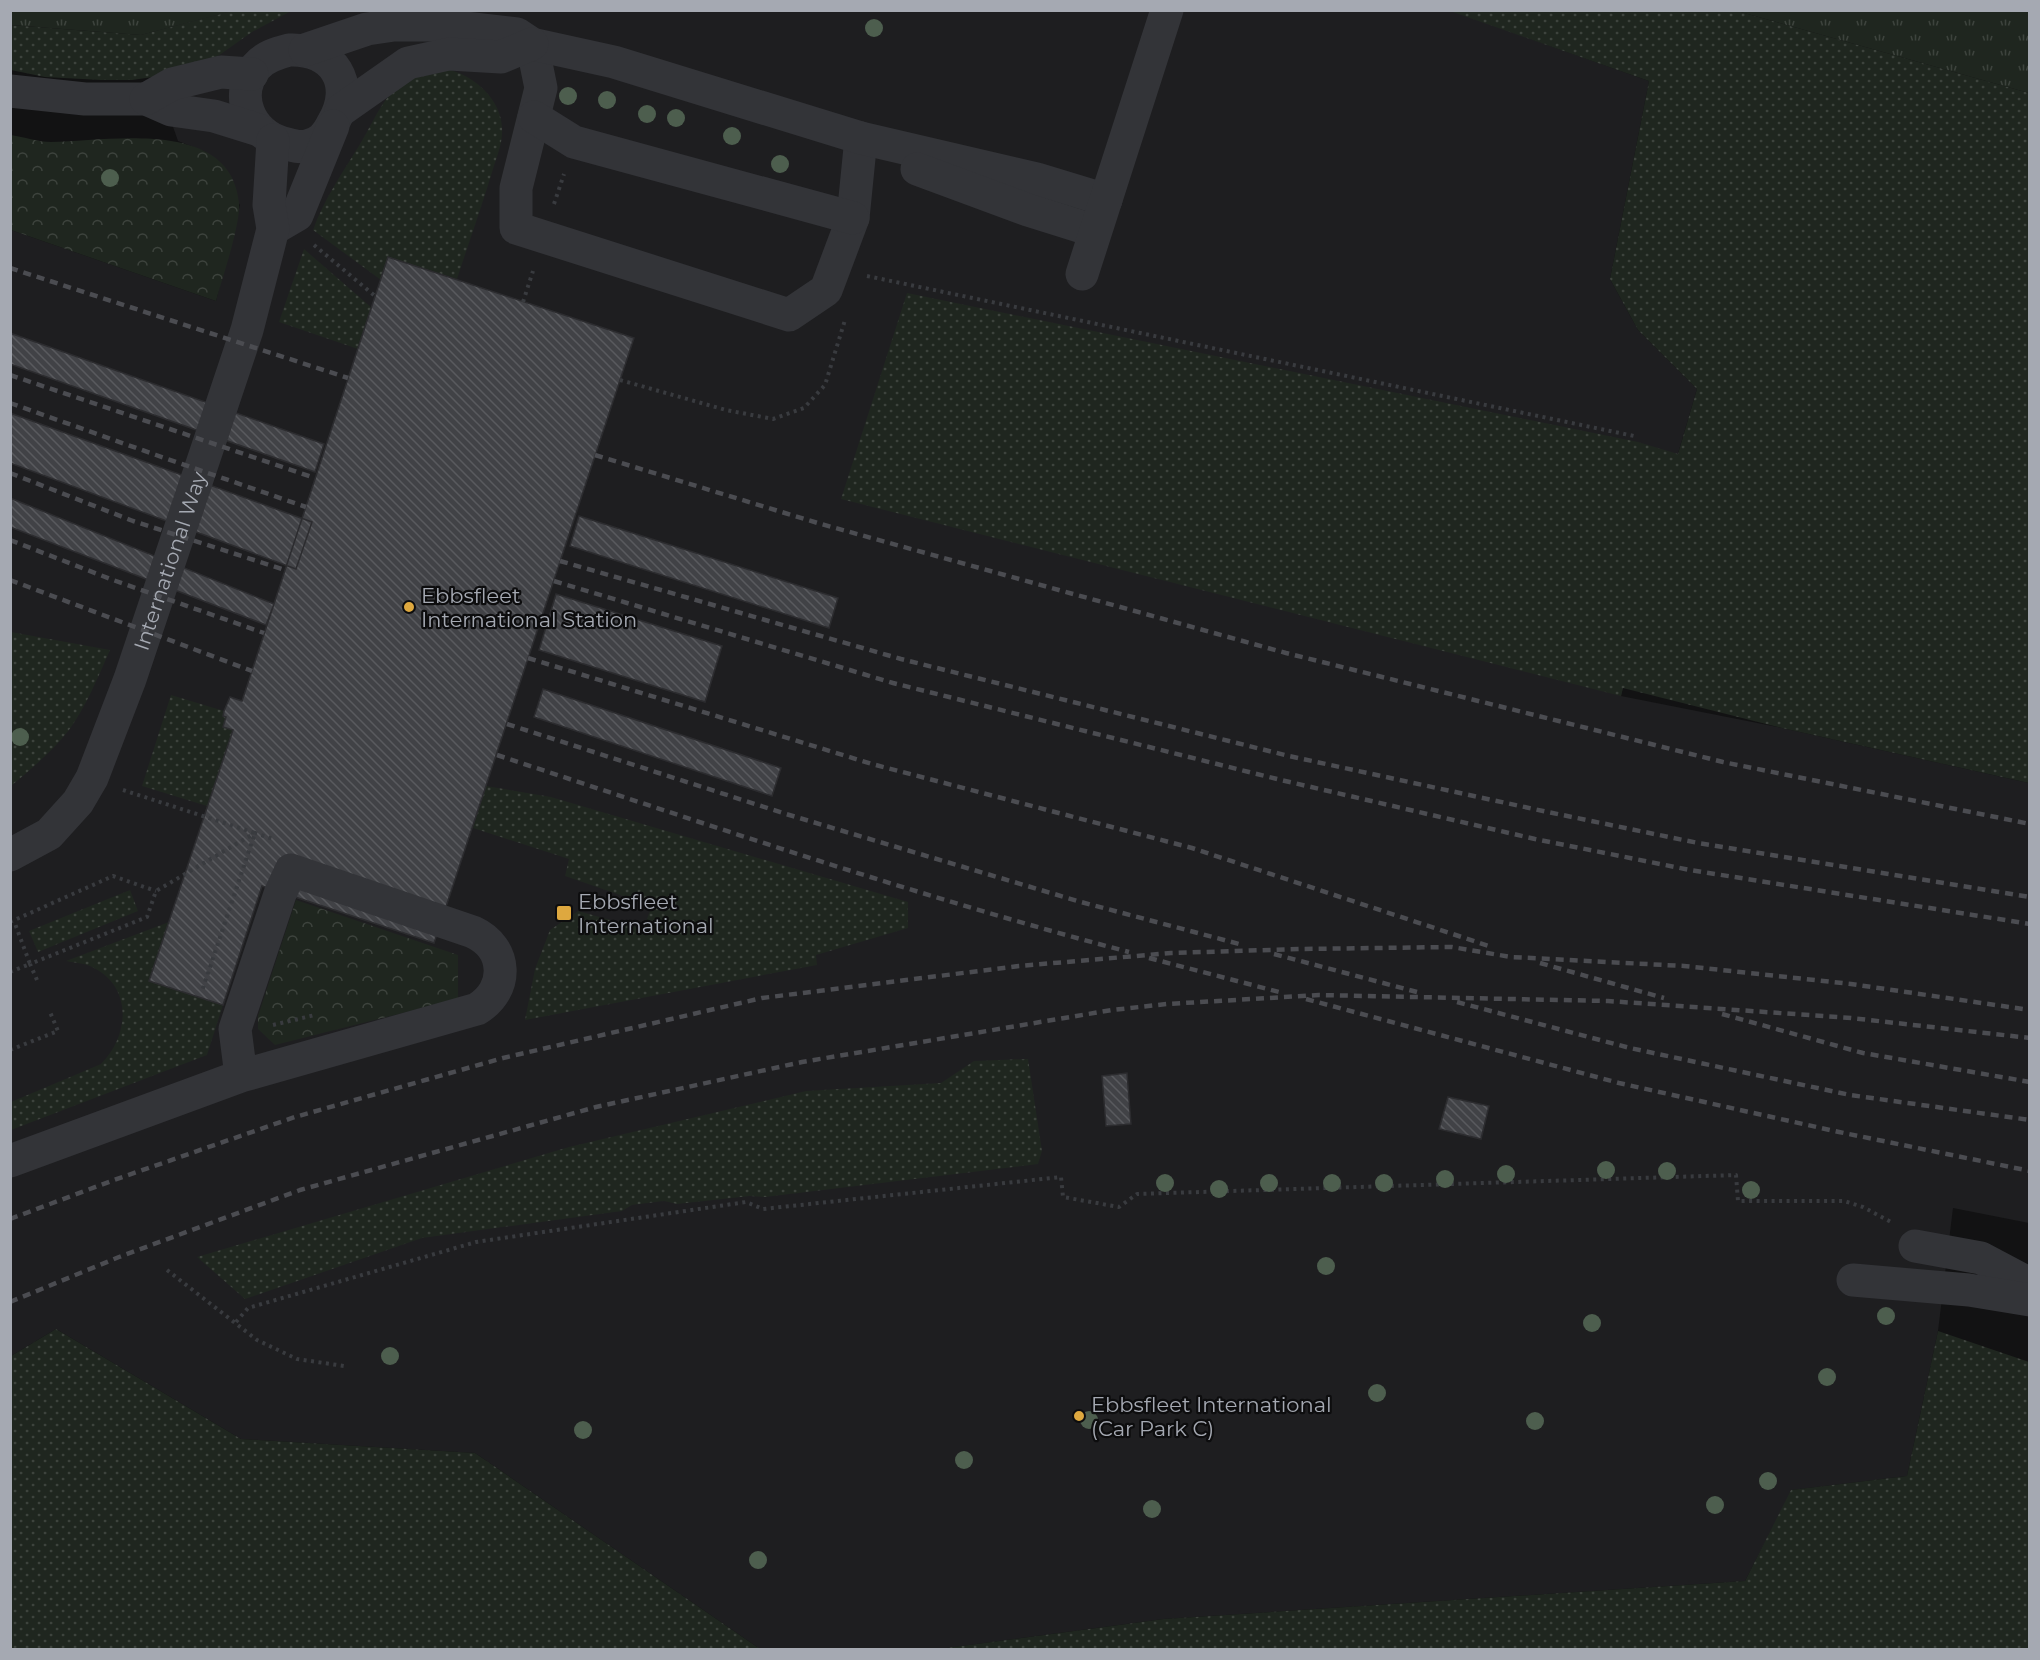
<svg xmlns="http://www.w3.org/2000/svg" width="2040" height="1660" viewBox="0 0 2040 1660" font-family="Montserrat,sans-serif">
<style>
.built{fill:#1e1e20}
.grass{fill:url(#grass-dots)}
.forest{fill:url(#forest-crowns)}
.park{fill:url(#park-tufts)}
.building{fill:url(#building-back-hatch);stroke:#2c2c2f;stroke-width:1.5}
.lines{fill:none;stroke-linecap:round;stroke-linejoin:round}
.path{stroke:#393b3f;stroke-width:4;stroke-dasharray:3 4.5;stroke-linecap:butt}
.minor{stroke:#333438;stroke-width:33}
.rail{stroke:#4b4c51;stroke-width:4.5;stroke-dasharray:8 6;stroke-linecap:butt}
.tree{fill:#4d5e4e}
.poi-dot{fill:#dea83f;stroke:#0d0d0e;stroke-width:2}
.labels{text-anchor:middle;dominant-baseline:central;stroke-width:4.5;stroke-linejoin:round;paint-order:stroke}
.street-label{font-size:21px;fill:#a5a9b2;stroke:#0d0d0e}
.poi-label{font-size:21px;fill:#a5a9b2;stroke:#0d0d0e;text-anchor:start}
</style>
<defs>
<pattern id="grass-dots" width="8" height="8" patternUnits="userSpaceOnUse" patternTransform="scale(1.5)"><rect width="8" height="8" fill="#1f261f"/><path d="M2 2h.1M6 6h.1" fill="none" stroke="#3d433d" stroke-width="1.8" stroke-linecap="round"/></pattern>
<pattern id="forest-crowns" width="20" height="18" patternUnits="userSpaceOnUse" patternTransform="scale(1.5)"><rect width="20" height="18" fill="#1f261f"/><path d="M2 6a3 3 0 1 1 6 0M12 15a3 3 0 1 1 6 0" fill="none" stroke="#3d433d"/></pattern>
<pattern id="park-tufts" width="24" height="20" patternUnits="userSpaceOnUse" patternTransform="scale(1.5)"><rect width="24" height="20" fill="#1f261f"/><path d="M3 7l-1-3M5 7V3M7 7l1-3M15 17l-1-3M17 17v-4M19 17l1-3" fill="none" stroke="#3d433d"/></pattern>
<pattern id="building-back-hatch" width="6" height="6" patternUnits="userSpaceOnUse" patternTransform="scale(1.5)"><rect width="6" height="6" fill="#414246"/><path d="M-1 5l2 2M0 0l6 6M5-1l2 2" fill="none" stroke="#595a5e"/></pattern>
</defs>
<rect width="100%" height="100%" fill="#121213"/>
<path class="built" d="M 232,10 L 1450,10 L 1649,81 L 1610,279 L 1638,330 L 1697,389 L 1667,491 L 1621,696 L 1782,728 L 2029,783 L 2029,1223 L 1953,1208 L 1938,1331 L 1907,1476 L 1792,1490 L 1745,1581 L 1164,1619 L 940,1649 L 760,1649 L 475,1453 L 241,1439 L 56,1329 L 11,1356 L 11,230 L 216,301 L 240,205 L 206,152 L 178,141 L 141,35 Z"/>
<path class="grass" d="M 293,10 L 252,32 L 218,56 L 160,76 L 132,80 L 101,80 L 45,77 L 11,70 L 10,25 L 141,35 L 232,11 Z
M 1450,11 L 1737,11 L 2029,93 L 2029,783 L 1782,728 L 1623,688 L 1621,696 L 841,499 L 907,293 L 1638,442 L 1678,454 L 1697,389 L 1638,330 L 1610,279 L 1649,81 Z
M 450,70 C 476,77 501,100 502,128 C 503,142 497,156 493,169 C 482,206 469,242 457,279 L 388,257 L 381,280 L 313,230 C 324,199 343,172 360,144 C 375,120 383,94 409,78 C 419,72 438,72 450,70 Z
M 304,249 L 372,308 L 358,349 L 279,322 Z
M 11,632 L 110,650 C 98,677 86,707 69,730 C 52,752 31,769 11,786 Z
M 171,695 L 224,711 L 223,716 L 226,717 L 223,727 L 233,730 L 207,806 L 142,786 Z
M 486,786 L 551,797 L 908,902 L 908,928 L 816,955 L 817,965 L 525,1020 L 535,969 L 550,930 L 578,911 L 643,929 L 652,906 L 565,876 L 569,859 L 473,828 Z
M 130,890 L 138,911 L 38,952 L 29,931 Z
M 169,922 L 149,981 L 223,1005 L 207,1055 L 11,1130 L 11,1102 L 101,1064 C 129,1036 133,988 94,968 C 85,963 76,963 66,961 Z
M 1028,1059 L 1042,1151 L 1038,1164 L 765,1197 L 750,1196 L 677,1204 L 664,1201 L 632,1205 L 622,1211 L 422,1238 L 245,1299 L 197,1257 L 569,1147 L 806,1091 L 941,1083 L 974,1061 Z
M 56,1329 L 241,1439 L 475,1453 L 760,1649 L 11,1649 L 11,1356 Z
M 1938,1331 L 2029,1362 L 2029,1649 L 939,1649 L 1164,1619 L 1745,1581 L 1791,1490 L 1907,1476 Z"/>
<path class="forest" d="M 11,135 C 24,137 38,142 51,142 C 109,141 231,117 239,203 C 241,223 222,279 216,301 L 11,230 Z
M 296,900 L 458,955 L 458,999 L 275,1045 L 258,1029 L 258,1016 Z"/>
<path class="park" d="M 10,11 L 11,10 L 232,11 L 141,35 L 11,25 Z
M 1737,11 L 2029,11 L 2029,93 Z"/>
<path class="building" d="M 388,257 L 634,338 L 434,943 L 262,886 L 223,1005 L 149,981 L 233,730 L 223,727 L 226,717 L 223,716 L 224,711 L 230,697 L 242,701 Z
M 10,333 L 324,444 L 315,472 L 10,364 Z
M 10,413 L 312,522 L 296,569 L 10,463 Z
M 10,498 L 274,604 L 266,625 L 10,527 Z
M 579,516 L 838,598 L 829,628 L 570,546 Z
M 556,594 L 722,646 L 705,702 L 539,650 Z
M 543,689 L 781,768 L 772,796 L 534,717 Z
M 1127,1073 L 1131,1124 L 1106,1126 L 1102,1076 Z
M 1448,1097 L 1489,1106 L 1481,1139 L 1439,1129 Z"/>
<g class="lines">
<path class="path" d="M 554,204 L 564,174
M 314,245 L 375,296
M 867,276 L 1634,436
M 523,302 L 533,271
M 620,380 L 726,410 L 773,419 L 804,408 L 825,385 L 845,320
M 123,790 L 255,833 L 202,991
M 10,922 L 113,876 L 156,891
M 10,972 L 30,964 L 14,921
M 37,980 L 30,964 L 147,917 L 156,891 L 255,833 L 273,839
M 273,1025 L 315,1015
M 10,1050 L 58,1031 L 50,1012
M 167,1270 L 257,1340 L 297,1359 L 344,1366
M 236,1322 L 248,1308 L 476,1242 L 746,1202 L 763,1209 L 1061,1177 L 1063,1197 L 1119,1207 L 1137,1194 L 1736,1175 L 1738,1201 L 1844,1201 L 1863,1207 L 1891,1222"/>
<g class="minor">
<path d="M 532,44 L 541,88 L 516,188 L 516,228 L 789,315 L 826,290 L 853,218 L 861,138"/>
<path d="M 289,50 C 334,48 356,84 333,123 C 327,135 320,144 306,146 C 298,148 291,145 283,143 C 250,134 233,95 256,67 C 264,57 277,53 289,50 Z"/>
<path d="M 305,50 L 367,29 L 394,25 L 439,25 L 517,34 L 532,44 L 614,62 L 861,138 L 1037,179 L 1106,200"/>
<path d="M 10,91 L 85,99 L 146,99 L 171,110 L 214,116 L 259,130"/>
<path d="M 146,99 L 172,84 L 221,72 L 252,74"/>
<path d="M 341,110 L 408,63 L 449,54 L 501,57 L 532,44"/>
<path d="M 534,117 L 574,142 L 853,218"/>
<path d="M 917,169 L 1028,210 L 1095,231"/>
<path d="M 273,229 L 297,215 L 333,126"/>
<path d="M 1082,274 L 1167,10"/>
<path id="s1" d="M 10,855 L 49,834 L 78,802 L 92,778 L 130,679 L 247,330 L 273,229 L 269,205 L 273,140"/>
<path d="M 10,1161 L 241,1076 L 477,1009 C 509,990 508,948 473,932 L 291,870 L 280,894 L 235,1029 L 241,1076"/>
<path d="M 1915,1246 L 1981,1258 L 2030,1284"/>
<path d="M 1853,1280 L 1969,1290 L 2030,1300"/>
</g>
<path class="rail" d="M 10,268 L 348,378
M 10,375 L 315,478
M 10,403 L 156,455 L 306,507
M 595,455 L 821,524 L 1286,653 L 1723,762 L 2030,824
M 10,473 L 133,521 L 285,570
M 10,540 L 113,580 L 264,633
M 560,561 L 901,659 L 1289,756 L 1543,811 L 1698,843 L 2030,897
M 10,580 L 252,671
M 554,581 L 893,683 L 1281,780 L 1535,839 L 1690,870 L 2030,924
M 528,658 L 872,764 L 1192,848 L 1492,947
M 507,724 L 786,814 L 1081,902 L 1243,945
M 497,755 C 706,824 916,896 1129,952
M 1274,954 L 1417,992
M 1149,958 L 1283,993
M 1540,963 L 1664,998
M 1306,999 L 1619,1083 L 1839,1132 L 2030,1171
M 1457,1002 L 1630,1048 L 1850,1095 L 2030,1120
M 1722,1014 L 1863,1053 L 2030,1082
M 10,1219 L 114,1180 L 295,1117 L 503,1058 L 762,998 L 1019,966 L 1171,953 L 1300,949 L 1452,947 L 1511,957 L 1684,966 L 1851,984 L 2030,1010
M 10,1302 L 119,1257 L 300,1190 L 596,1107 L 802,1062 L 1112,1010 L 1167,1004 L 1319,995 L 1608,1001 L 1851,1018 L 2030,1038"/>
</g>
<g class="tree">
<circle cx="874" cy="28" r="9"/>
<circle cx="568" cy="96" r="9"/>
<circle cx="607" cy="100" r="9"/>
<circle cx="647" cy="114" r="9"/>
<circle cx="676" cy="118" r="9"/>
<circle cx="732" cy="136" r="9"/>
<circle cx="780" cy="164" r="9"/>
<circle cx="110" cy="178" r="9"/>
<circle cx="20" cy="737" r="9"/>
<circle cx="1606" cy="1170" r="9"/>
<circle cx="1667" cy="1171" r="9"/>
<circle cx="1506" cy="1174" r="9"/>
<circle cx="1445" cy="1179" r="9"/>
<circle cx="1165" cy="1183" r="9"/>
<circle cx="1269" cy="1183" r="9"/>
<circle cx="1332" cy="1183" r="9"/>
<circle cx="1384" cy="1183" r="9"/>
<circle cx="1219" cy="1189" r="9"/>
<circle cx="1751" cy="1190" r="9"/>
<circle cx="1326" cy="1266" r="9"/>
<circle cx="1886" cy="1316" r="9"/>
<circle cx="1592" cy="1323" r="9"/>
<circle cx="390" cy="1356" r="9"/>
<circle cx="1827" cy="1377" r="9"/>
<circle cx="1377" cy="1393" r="9"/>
<circle cx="1089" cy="1420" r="9"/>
<circle cx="1535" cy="1421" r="9"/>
<circle cx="583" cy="1430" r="9"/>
<circle cx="964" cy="1460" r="9"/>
<circle cx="1768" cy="1481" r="9"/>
<circle cx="1715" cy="1505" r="9"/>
<circle cx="1152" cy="1509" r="9"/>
<circle cx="758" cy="1560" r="9"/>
</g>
<g class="poi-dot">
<circle cx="409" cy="607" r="6"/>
<rect x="556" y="905" width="16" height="16" rx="3"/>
<circle cx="1079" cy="1416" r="6"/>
</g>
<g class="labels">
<g class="street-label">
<text stroke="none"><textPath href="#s1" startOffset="346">International Way</textPath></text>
</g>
<g class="poi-label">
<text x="421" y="595">Ebbsfleet<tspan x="421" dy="24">International Station</tspan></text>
<text x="578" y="901">Ebbsfleet<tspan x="578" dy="24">International</tspan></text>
<text x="1091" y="1404">Ebbsfleet International<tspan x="1091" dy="24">(Car Park C)</tspan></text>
</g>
</g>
<rect width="2040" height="1660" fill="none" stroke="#a5a9b2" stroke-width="24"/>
</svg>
